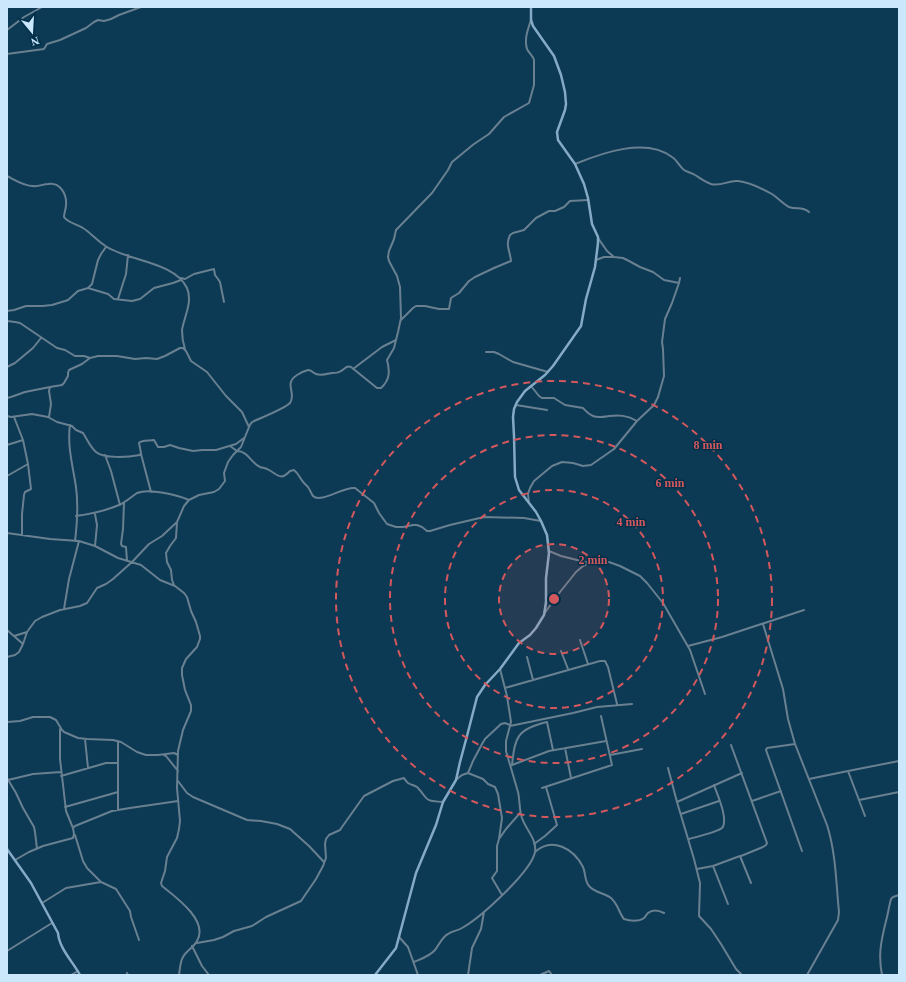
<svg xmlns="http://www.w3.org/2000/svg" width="906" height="982" viewBox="0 0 906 982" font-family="'Times New Roman',serif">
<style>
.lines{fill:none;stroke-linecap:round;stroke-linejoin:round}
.street{stroke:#698091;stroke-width:2}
.secondary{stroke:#85aac5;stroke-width:2.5}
.ring{fill:none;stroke:#d3585d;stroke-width:2;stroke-dasharray:7 5}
.centre{fill:#d3585d;stroke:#002f49;stroke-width:2}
.ring-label{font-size:12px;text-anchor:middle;font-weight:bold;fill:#d3585d;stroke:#002f49;stroke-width:3;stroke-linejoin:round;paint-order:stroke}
</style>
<rect width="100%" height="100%" fill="#0c3954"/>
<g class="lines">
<path class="street" d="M 7,30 L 24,17 L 42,7
M 7,54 L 44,49 L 47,44 L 60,40 L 86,28 L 94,22 L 98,20 L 104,21 L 111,19 L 119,15 L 141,7
M 575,164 C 602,153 646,137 672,157 C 677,160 679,166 684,170 C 687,172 692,173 695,175 C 700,178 705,182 711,184 C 721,187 728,180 738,181 C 748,182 763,189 772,194 C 778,198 783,204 789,207 C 797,210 802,206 809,212
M 7,176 C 15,180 24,186 33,186 C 38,187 43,184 48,184 C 60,182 67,194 66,205 C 66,209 64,213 64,217 C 68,223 77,224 83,228 C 91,233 98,242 107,247 C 129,261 175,262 187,288 C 193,302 184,317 182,330 C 182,337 183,343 185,349
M 598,238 L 607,251 L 614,257 L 623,258 L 629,261 L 640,267 L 653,272 L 664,280 L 679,283
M 596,260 L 604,257 L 614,257
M 181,278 L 185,279 L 194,274 L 214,269 L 215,275 L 218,279 L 220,282 L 224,302
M 88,288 L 108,294 L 114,299 L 132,301 L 140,299 L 154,288 L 173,283 L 181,280
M 118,299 L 126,274 L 128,255
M 7,311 L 14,310 L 26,306 L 42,306 L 52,305 L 65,301 L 68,300 L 78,291 L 88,288 L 92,284 L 98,260 L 101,254 L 106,247
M 401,320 L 413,308 L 416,306 L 425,306 L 439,309 L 449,309 L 451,298 L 459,293 L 469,281 L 475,277 L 494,268 L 506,263 L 511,261 C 510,250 505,246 510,235 L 513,233 L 524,230 L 536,218 L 549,211 L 555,211 L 564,207 L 570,201 L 588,200
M 7,321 L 15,322 L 20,323 L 57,348 L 65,350 L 75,356 L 84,356 L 90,358
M 486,352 L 494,352 L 499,354 L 513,362 L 548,372
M 7,367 L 15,363 L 33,348 L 41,338
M 353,369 L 382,347 L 396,340
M 7,373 L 7,377
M 531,386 L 539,396 L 542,398 L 554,398 L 565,405 L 583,408 C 586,411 588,414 593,416 C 598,418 603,417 609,416 C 619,415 627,415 637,421
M 7,398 L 11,397 L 25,392 L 50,387
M 516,405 L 547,410
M 7,416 L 11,417 L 32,414 L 48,417 L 57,422 L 72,426 L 76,430 L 83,433 C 87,439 90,447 96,452 C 104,459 129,457 140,455 L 141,453 L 139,443 C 141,440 150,441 154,440 L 158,447 L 164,447 L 170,445 L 179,448 L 193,451 L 202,450 L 216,450 L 236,444 L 244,438
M 14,417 L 23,440 L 28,464 L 31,489 L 25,492 L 24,495 L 22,514 L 22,535
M 49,417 L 51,404 L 49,391 L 50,387 L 62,385 L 64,383 L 68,376 L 68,373 L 69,370 L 82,364 L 90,358 L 98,356 L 117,356 L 135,359 L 146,358 L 157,359 L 165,356 L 180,348 L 183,348 L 186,351 L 191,361 L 207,372 L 226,396 L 242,412 L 249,427
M 70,425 C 67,446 73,467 76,487 C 78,502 77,525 75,541
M 7,445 L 23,440
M 230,446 L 237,451
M 237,451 C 248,451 251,463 260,467 C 263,468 266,468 269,470 C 278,475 281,481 290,471 L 294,470 C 299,474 300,479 304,483 C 306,485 306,485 308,487 C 310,490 311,493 313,496 C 321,504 344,486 355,488 L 374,503 L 379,513 L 387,524 L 396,527 L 403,527 L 413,525 L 417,525 L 422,527 L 427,531 L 430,531 L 450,525 L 484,517 L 524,518 L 541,521
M 141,454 L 151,492
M 105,455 L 111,471 L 120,505
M 7,476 L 28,464
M 124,503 L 123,529 L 121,544 L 122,546 L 126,547 L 127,561
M 529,503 L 528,494 L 530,488 L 534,481 L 552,466 L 562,462 L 573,463 L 583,466 L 591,465 L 614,449 L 637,421 L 654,405 L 658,397 L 664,376 L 663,349 L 662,342 L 665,319 L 672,303 L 679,283 L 680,278
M 76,516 C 91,514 105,511 119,505 C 126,502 131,497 137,493 C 149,488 178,495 189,500
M 7,533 L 50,539 L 79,541 L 95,546 L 118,558 L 141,565 L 160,580 L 175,586 L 184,593 L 187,597 L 191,611 L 196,622 L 200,636 L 200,639 L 197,647 L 186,659 L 182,668 L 182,675 L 185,690 L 191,705 L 191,711 L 183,730 L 178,751 L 177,788 L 180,821 L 179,829 L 177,838 L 167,857 L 165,871 L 161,883 L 162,886 C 176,897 209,921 197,941 C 194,947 186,951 183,957 C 180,962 180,969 179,975
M 95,546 L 97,525 L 95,514
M 549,551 L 561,556 L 589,563
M 174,585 L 172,580 L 171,570 L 167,562 L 166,553 L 170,546 L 176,538 L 177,522
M 64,609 L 69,579 L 79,541
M 544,614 L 556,597 L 576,572 L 583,566 L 589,563 L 609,562 L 620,566 L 640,576 L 647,583 L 663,603 L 690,650 L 705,694
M 763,624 L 783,689 L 788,719 L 795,744 L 827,825 C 836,853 836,883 839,912 L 838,920 L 807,975
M 7,630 L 23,644
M 14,636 L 27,632
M 580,640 L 588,664
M 688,646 L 722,637 L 804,610
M 561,651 L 568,669
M 7,657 L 15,655 L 19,652 L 23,644 L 27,632 L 35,621 L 42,617 L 60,610 L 80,606 L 87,603 L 97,588 L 106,584 L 113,579 L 132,562 L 149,544 L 162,536 L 177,522 L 184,506 L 189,500 L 199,495 L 214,492 L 219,489 L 225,481 L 224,473 L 228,462 L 233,455 L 241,447 L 249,427 L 251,423 L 254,421 C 263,417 284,409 290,403 C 297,393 283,384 297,375 C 300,373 304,371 308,370 C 312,370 313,373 316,374 C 321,376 327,374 332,373 C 335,373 338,373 341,371 C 345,369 346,365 351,367 L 377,388 L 381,388 C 390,380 390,371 387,360 L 394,348 L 398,332 L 401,318 L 400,287 L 397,276 L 389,261 L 388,257 L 389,251 L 394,239 L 396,230 L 432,193 L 448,170 L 452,162 L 474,144 L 489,134 L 504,117 L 529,103 L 534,85 L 534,60 C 533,56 529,53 527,49 C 524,39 528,29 531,20
M 527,657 L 533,680
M 505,688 L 600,661 L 605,661 L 608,667 L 617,704
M 7,722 L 20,721 L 33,717 L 50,717 L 56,720 L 62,730 L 64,732 L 78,738 L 87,739 L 113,740 L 121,742 L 137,752 L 146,755 L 158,755 L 174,753 L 178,755
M 547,722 C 517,729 515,737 512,765 L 549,751 L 606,741
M 547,722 L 553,750
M 510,726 L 573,713 L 597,707 L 632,704
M 60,729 L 60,759 L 65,802 L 66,811 L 73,828
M 85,739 L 88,768
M 118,741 L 118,810
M 795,744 L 767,748 L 766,750 L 802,851
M 731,745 L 767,843 L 766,845 L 763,847 L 741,856
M 565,748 L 571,778
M 164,755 L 166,756 L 178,771
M 610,755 L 642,749
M 668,768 L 677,802 L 694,859 L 700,883 L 699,916 L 711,929 L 721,944 L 736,969 L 742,975
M 848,771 L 865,816
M 468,773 L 473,761 L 482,744 L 485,739 L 501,724 L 505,723 L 510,725
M 61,776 L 106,763 L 118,763
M 7,778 L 16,793 L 23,808 L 34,827 L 35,832 L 37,849
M 457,779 L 462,775 L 468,773 L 483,779 L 488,784 L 495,787 L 498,794 L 502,818 L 499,839
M 809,779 L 848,771 L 899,761
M 8,780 L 33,774 L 61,772
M 178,781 L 187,793 L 193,797 L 247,820 L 261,821 L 277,824 L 290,829 L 309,846 L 324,862
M 542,788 L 612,765 L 601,716
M 859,800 L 899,792
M 752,801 L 781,791
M 677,802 L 742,773
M 65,807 L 118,792
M 681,814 L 719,801
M 75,835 L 83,861 L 87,868 L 101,882 L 116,889 L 130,911 L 131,917 L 139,940
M 689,839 C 696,837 717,832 722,828 C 729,820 717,794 714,785
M 534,844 L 545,836 L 557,825 L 546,787
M 535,852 C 552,836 574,849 583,867 C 586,873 584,882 590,887 C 596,893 605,893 611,898 C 618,904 619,913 624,919 C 629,921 639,922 644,918 C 646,916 646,915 648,913 C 653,909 660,911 664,913
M 15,860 L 29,852 L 43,846 L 73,838 L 74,834 L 73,828 L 75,826 L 112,811 L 130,808 L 178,801
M 713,866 L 728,904
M 697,869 L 713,866 L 740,856 L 751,883
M 502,895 L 492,878 L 497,871 L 497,846 L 499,839 L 506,829 L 520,813
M 42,903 L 66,888 L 101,882
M 399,937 L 408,947 L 418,975
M 197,943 L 214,940 L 223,937 L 234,931 L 252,926 L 266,917 L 301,901 L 316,879 L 323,866 L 326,858 L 325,844 L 326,839 L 329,835 L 340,830 L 342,827 L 364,796 L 393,781 L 404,778 C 405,780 406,781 408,783 C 411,785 414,785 417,787 C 429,799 422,801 443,802
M 192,946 L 202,966 L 209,975
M 7,951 L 52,923
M 414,962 C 421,959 430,956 435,950 C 439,945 442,937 448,934 C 452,931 457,931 462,928 C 480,918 531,872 535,852 C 537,839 526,830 522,818 C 519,810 520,800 518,792 L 506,751 L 506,741 L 511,722 L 507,696 L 500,669
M 127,973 L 128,975
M 71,975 L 78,971
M 468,975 L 472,948 L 481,929 L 484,912
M 540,975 L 549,971 L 552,975
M 882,975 C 878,955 881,941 886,921 C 888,914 889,906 891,899 L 893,897 L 899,895"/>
<path class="secondary" d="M 7,849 L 31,883 L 58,933 C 59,948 73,962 80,975
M 375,975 L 396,948 L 416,873 L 436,825 L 443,802 L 456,780 L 460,762 L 467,736 L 477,697 L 485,685 L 500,669 L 519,643 L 530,635 L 536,628 L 544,615 L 546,602 L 546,578 L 549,553 L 547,535 L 541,521 L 536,512 L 519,490 L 515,477 L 514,436 L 513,417 L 514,409 L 517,402 L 525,391 L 545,375 L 553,366 L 581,326 L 586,299 L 595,267 L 598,243 L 598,237 L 592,224 L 588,198 L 584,184 L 575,164 L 558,140 L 557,132 L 565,110 L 566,104 L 565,92 L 561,75 L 554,56 L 533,26 L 531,20 L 531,7"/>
</g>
<circle cx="554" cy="599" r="55" fill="#d3585d" fill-opacity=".12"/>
<g class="ring">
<circle cx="554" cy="599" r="55"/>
<circle cx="554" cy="599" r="109"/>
<circle cx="554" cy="599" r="164"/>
<circle cx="554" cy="599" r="218"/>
</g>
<circle cx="554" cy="599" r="6" class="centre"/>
<g class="ring-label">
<text x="708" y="449">8 min</text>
<text x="670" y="487">6 min</text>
<text x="631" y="526">4 min</text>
<text x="593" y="564">2 min</text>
</g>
<rect width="906" height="982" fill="none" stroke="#cae7fc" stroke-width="16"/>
<g transform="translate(32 32) rotate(162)" stroke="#002f49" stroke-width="3" paint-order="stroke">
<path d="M0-3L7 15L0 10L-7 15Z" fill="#cae7fc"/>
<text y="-6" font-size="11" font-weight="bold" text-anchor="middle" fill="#cae7fc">N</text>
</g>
</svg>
